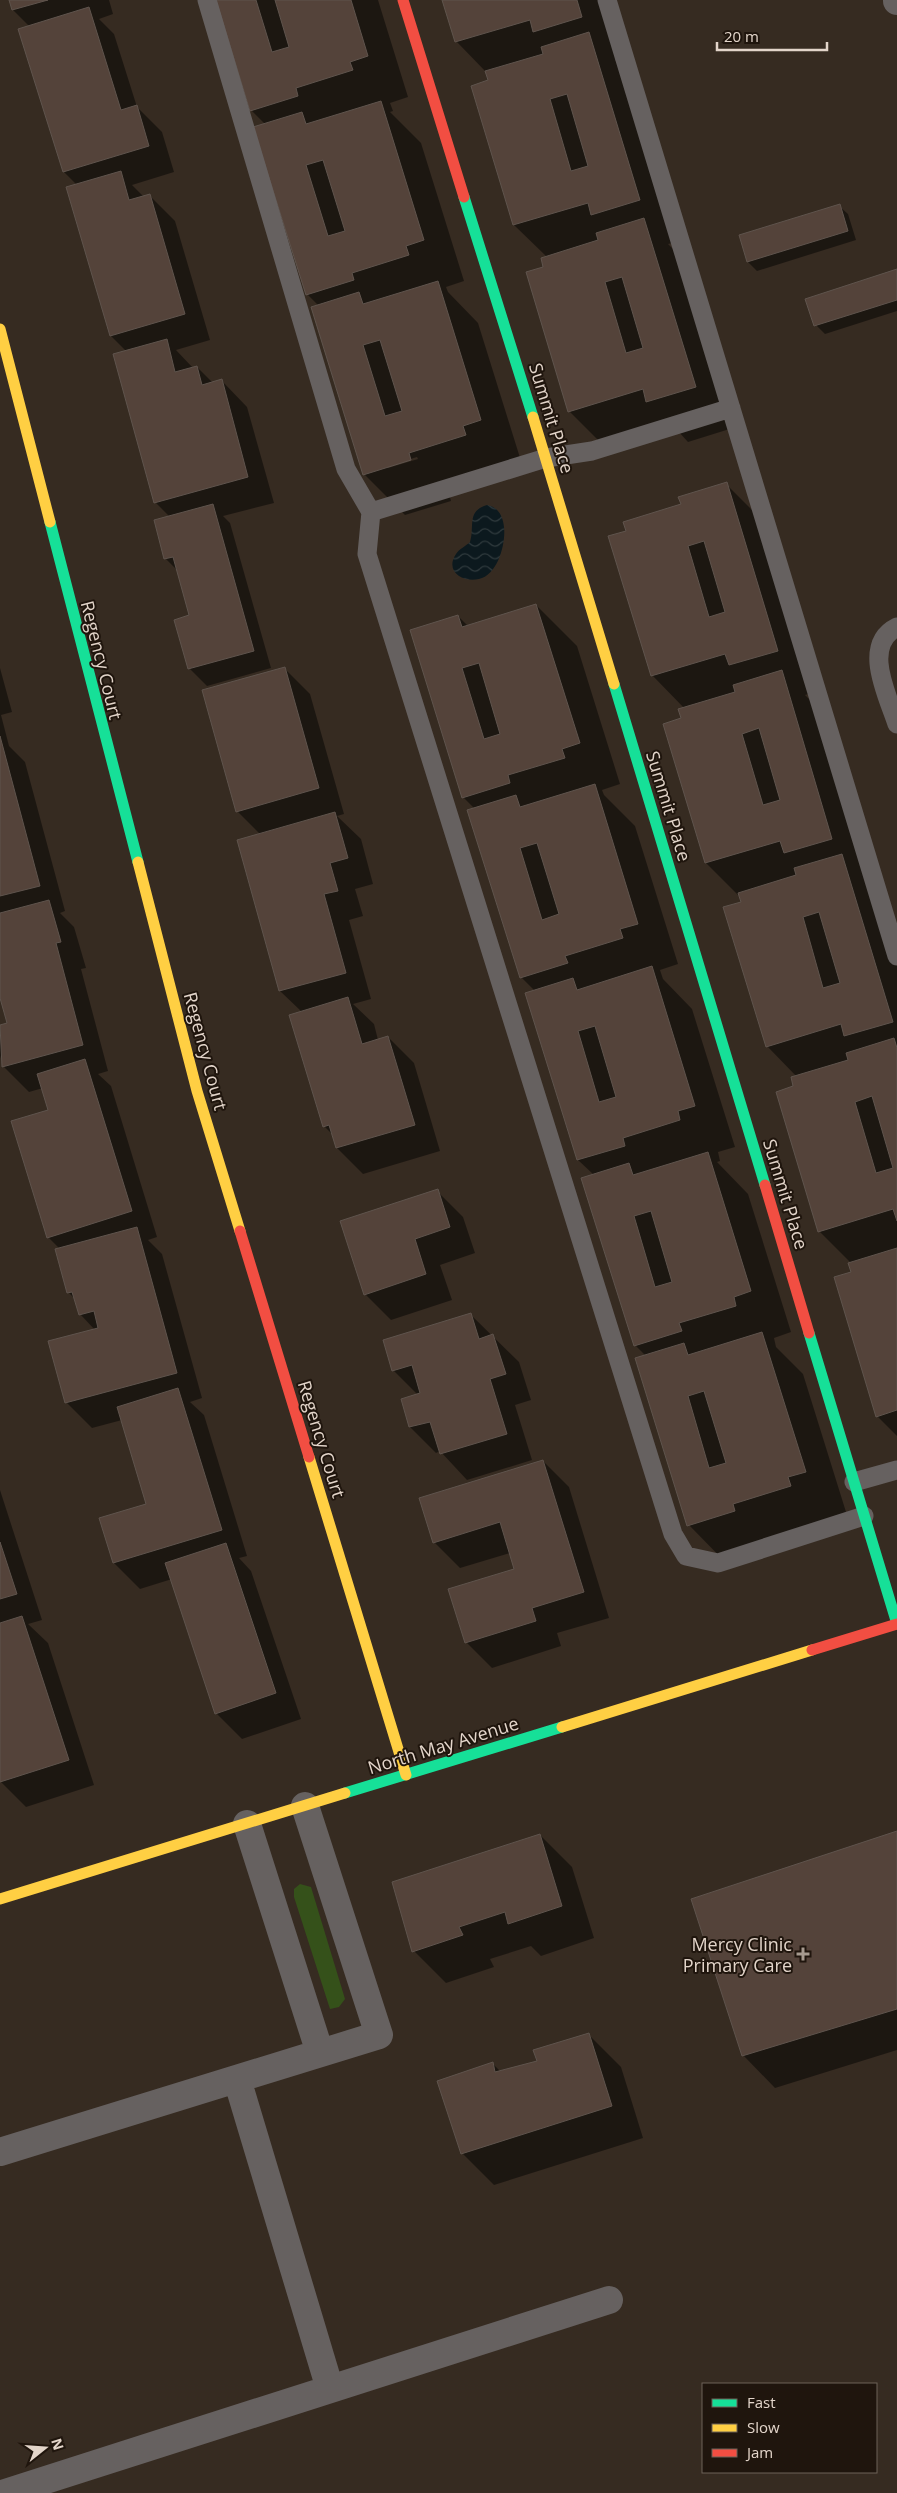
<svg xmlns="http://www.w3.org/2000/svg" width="897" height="2493" viewBox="0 0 897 2493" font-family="'Open Sans',sans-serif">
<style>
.grass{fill:#35511a}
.water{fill:url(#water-waves)}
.shadow{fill:#0007;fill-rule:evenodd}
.building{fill:#54433a;stroke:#5f544d;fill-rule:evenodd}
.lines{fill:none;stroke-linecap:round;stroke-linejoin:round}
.lane{stroke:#666160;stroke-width:19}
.street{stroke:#666160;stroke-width:28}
.fast{stroke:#16e098;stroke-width:11}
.slow{stroke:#ffcf43;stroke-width:11}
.jam{stroke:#f24e42;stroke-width:11}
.poi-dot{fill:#a69a8f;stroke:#1f150d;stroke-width:2}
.labels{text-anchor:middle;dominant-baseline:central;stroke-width:4;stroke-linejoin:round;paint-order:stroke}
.street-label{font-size:18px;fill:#e3d5ca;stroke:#1f150d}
.poi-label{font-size:18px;fill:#e3d5ca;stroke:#1f150d;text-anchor:end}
</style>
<defs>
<pattern id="water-waves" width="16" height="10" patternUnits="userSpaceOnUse" patternTransform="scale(1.25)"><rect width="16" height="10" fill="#0c191e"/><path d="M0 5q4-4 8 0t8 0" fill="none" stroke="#2f3a3d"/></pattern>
</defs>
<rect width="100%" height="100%" fill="#362b21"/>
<path class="grass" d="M 300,1884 L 311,1887 L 345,1999 L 339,2007 L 330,2009 L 294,1897 L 294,1889 Z"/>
<path class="water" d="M 487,505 C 498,507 503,516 504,527 C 506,543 498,575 479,579 C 464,583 444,572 456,554 C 459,549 466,546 470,542 C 475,527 466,511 487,505 Z"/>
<path class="shadow" d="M 10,0 L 109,0 L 113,14 L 99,19 L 114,34 L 137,107 L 162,132 L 174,172 L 132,185 L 144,197 L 149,195 L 175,221 L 210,340 L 176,350 L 193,368 L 197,367 L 213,383 L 222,381 L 247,407 L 274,503 L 223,516 L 230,523 L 271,668 L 207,686 L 189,668 L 190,616 L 178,571 L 166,559 L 155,521 L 170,517 L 155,502 L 127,352 L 111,336 L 68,188 L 77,185 L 64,172 L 30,27 L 13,10 Z
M 217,0 L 378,0 L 408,97 L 390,103 L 393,111 L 390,112 L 421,143 L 464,281 L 446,287 L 448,292 L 478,323 L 521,461 L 449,493 L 451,501 L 405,515 L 364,474 L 319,306 L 307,294 L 266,125 L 251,110 ZM 417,457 L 418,459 L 388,468 L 388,466 Z
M 443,0 L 605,0 L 622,57 L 615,60 L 630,74 L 680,241 L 668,244 L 685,261 L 736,427 L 688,442 L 678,431 L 610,452 L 569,411 L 545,267 L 547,257 L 514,225 L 487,73 L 456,41 Z
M 839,206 L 848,214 L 856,240 L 757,271 L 748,262 Z
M 897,271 L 897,311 L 825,334 L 816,325 Z
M 726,484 L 767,525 L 818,691 L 805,695 L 822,712 L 897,945 L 897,1436 L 877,1416 L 851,1263 L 819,1231 L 795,1087 L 797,1077 L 767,1046 L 740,897 L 706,863 L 665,725 L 682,719 L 685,709 L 652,675 L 628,532 Z
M 536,605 L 577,646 L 620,784 L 602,790 L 604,795 L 635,826 L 678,964 L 660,970 L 663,979 L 692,1009 L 735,1147 L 718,1152 L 720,1161 L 717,1162 L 748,1194 L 791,1332 L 774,1338 L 776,1347 L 803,1374 L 846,1512 L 729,1566 L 689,1525 L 646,1356 L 635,1345 L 594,1175 L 578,1160 L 527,993 L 535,991 L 521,977 L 475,809 L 463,797 L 458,616 L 468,626 Z
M 0,668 L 12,712 L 1,715 L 9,746 L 25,762 L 65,911 L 60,913 L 74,927 L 86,968 L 81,969 L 108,1071 L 98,1074 L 111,1086 L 157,1237 L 148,1240 L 162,1254 L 202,1398 L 190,1402 L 204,1415 L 247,1556 L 239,1558 L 251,1571 L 301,1719 L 242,1739 L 216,1713 L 172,1579 L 140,1589 L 114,1563 L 101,1519 L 148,1505 L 122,1420 L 92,1428 L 66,1402 L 95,1330 L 80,1314 L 76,1300 L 68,1292 L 60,1249 L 48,1237 L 49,1111 L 43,1088 L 29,1092 L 3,1066 L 0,1055 L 0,1026 L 8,1024 L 0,993 Z
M 285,669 L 310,694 L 344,814 L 337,816 L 361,839 L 373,884 L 355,889 L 363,916 L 349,920 L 371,999 L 353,1004 L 374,1024 L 378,1040 L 388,1037 L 414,1063 L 440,1151 L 363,1174 L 337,1148 L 334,1136 L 324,1126 L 302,1012 L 280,991 L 238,840 L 260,834 L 237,811 Z
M 437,1191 L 463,1217 L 475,1253 L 440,1265 L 452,1300 L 391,1320 L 365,1294 Z
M 471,1315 L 519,1362 L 531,1400 L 515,1405 L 532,1460 L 467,1480 L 440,1451 L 436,1453 L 410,1427 L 418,1395 L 393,1370 Z
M 543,1461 L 569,1487 L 609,1618 L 557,1633 L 561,1646 L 492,1668 L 466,1642 L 515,1569 L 510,1553 L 460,1568 L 434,1542 Z
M 0,1490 L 42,1620 L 28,1624 L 48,1643 L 94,1785 L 26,1807 L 0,1781 Z
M 897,1832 L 897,2050 L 775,2088 L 743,2055 Z
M 540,1835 L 572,1867 L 594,1938 L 541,1956 L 531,1946 L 490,1959 L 494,1967 L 446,1983 L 414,1951 Z
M 589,2035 L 621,2067 L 643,2138 L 494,2185 L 462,2153 L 493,2064 L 501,2072 L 538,2062 Z"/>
<path class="building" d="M 9,0 L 48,0 L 12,10 Z
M 216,0 L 256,0 L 272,52 L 289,47 L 275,0 L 351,0 L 368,56 L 350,62 L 353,70 L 296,88 L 298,96 L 250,111 Z
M 442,0 L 577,0 L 582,17 L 533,32 L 530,20 L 455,42 Z
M 89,7 L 121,110 L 137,105 L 149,146 L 63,172 L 18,29 Z
M 589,32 L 640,200 L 591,215 L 588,203 L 513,225 L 471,86 L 488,80 L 485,71 L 543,54 L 541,47 ZM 567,94 L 588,166 L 571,171 L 550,99 Z
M 381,101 L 424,240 L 406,246 L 409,255 L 352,273 L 354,280 L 306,295 L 253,127 L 302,112 L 306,124 ZM 323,160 L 345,231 L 328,236 L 306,165 Z
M 121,171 L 129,200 L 150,194 L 185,314 L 110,336 L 66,187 Z
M 840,204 L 848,231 L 747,262 L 739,235 Z
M 644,218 L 696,387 L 646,402 L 643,389 L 568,412 L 526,272 L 543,267 L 541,258 L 598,240 L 596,233 ZM 622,277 L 643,348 L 626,353 L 605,282 Z
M 897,269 L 897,300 L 814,326 L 805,299 Z
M 438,281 L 481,420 L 463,426 L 466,435 L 409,453 L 411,460 L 363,475 L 311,307 L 359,292 L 363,304 ZM 380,340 L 402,411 L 385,416 L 363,345 Z
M 167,339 L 175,372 L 197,366 L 202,385 L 222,379 L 248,477 L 154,503 L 113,354 Z
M 727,482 L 778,651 L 729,665 L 725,654 L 651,676 L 608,536 L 626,531 L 623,522 L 681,504 L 678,497 ZM 704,541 L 725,612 L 709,617 L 688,546 Z
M 213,504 L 254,651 L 188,669 L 174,620 L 189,615 L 173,557 L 164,559 L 154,520 Z
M 536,604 L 580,743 L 562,749 L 565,758 L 508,775 L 510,783 L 462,798 L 410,630 L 458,615 L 462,627 ZM 479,663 L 500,734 L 484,739 L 462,668 Z
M 285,667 L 319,788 L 236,812 L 202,690 Z
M 782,670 L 832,839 L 784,853 L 780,841 L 705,863 L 663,724 L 681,718 L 678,709 L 735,692 L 733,685 ZM 759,728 L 780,800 L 763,805 L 742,734 Z
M 0,736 L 40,886 L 0,896 Z
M 595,784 L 638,924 L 620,929 L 623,938 L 565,956 L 568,963 L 520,978 L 467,810 L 516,795 L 520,807 ZM 537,843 L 559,914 L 542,920 L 520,848 Z
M 335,812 L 348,858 L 330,863 L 338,891 L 324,894 L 346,973 L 279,991 L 237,840 Z
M 842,854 L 893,1022 L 844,1036 L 841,1024 L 766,1047 L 723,907 L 741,902 L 738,893 L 796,875 L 794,868 ZM 819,912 L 840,983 L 823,988 L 803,917 Z
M 49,900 L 61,942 L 56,943 L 83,1045 L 2,1067 L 0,1025 L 7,1023 L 0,998 L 0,913 Z
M 652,966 L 695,1106 L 678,1111 L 680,1120 L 623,1138 L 625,1146 L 577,1160 L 525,993 L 573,978 L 577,990 ZM 595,1026 L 616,1097 L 599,1102 L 578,1031 Z
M 348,997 L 362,1044 L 388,1036 L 415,1125 L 336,1148 L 329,1125 L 323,1127 L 289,1015 Z
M 894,1038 L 897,1048 L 897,1221 L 893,1209 L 818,1232 L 776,1092 L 793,1086 L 791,1077 L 848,1060 L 846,1053 ZM 872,1096 L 893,1168 L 876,1173 L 855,1102 Z
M 85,1059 L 132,1211 L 47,1238 L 11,1121 L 48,1110 L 37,1074 Z
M 708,1152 L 751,1291 L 734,1297 L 736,1306 L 679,1323 L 682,1331 L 634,1346 L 581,1178 L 629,1163 L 633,1175 ZM 651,1211 L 672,1282 L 655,1287 L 634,1216 Z
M 438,1189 L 450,1227 L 415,1239 L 426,1274 L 364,1295 L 340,1221 Z
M 137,1227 L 177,1373 L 65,1403 L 48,1341 L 98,1328 L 94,1311 L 79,1315 L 72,1292 L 67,1293 L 55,1249 Z
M 897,1248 L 897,1410 L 876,1417 L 834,1277 L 851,1272 L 848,1263 Z
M 471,1313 L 479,1339 L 493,1334 L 506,1374 L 490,1379 L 507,1434 L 440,1454 L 430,1422 L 409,1427 L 401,1399 L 420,1393 L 412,1365 L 392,1371 L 383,1340 Z
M 762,1332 L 806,1472 L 788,1477 L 791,1486 L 733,1504 L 735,1511 L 687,1526 L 635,1358 L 684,1343 L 688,1355 ZM 704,1391 L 726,1463 L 709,1468 L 688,1396 Z
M 178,1388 L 222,1530 L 113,1563 L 99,1518 L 146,1504 L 117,1407 Z
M 543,1460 L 584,1592 L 532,1608 L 536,1621 L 465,1643 L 448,1589 L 514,1569 L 500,1522 L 433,1543 L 419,1498 Z
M 0,1542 L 17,1594 L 0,1599 Z
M 226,1543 L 276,1693 L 215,1714 L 165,1563 Z
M 22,1616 L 69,1760 L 0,1782 L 0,1623 Z
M 897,1831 L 897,2009 L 742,2056 L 691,1899 Z
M 540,1834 L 562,1906 L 508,1924 L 505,1912 L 459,1927 L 463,1935 L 412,1952 L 392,1882 Z
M 589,2033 L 612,2106 L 461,2154 L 437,2081 L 493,2062 L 495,2072 L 537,2061 L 533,2050 Z"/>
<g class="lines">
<path class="lane" d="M 207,0 L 346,469 L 371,512
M 607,0 L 897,956
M 731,408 L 592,451 L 546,458 L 371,512 L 367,554 L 673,1534 L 686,1556 L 718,1563 L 864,1516
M 897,627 C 861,645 888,696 897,724
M 854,1482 L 897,1470"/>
<path class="street" d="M 897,0 L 897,1
M 247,1824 L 320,2053
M 237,2079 L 330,2389
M 0,2152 L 379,2035 L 305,1806
M 5,2493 L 609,2300"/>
<path class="fast" d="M 464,197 L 533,417
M 50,522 L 138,862
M 614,684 L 765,1185
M 809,1333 L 897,1624
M 345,1793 L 562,1727"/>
<path class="slow" d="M 0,329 L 50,522
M 533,417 L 614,684
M 138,862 L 197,1091 L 240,1231
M 309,1457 L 406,1775
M 562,1727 L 812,1650
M 0,1899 L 345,1793"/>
<path class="jam" d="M 403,0 L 464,197
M 765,1185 L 809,1333
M 240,1231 L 309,1457
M 812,1650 L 897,1624"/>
</g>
<path class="poi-dot" d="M800.5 1946.5h5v5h5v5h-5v5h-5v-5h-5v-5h5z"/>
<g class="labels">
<g class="street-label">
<text transform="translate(552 418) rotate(73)">Summit Place</text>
<text transform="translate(102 660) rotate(76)">Regency Court</text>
<text transform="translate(669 806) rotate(73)">Summit Place</text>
<text transform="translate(206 1051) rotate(75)">Regency Court</text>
<text transform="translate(786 1194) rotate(73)">Summit Place</text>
<text transform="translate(322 1439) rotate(73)">Regency Court</text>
<text transform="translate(443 1745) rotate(-17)">North May Avenue</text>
</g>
<g class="poi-label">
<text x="792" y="1944">Mercy Clinic<tspan x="792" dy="21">Primary Care</tspan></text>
</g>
</g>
<rect x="702" y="2383" width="175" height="90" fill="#1f150d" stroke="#6d6259"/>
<rect x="712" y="2399" width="25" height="8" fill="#16e098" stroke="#6d6259"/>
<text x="747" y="2408" font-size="15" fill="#e3d5ca">Fast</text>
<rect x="712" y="2424" width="25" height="8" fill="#ffcf43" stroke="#6d6259"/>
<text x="747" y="2433" font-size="15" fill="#e3d5ca">Slow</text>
<rect x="712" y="2449" width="25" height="8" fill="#f24e42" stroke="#6d6259"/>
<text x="747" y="2458" font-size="15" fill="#e3d5ca">Jam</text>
<g transform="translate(45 2448) rotate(73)" stroke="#1f150d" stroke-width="4" paint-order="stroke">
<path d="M0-4L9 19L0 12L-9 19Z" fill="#e3d5ca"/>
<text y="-8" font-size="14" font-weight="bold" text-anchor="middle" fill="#e3d5ca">N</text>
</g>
<path d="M717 42v8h110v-8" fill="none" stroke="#e3d5ca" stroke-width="2.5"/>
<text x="724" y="42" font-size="15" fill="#e3d5ca" stroke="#1f150d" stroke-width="4" paint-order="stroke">20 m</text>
</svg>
